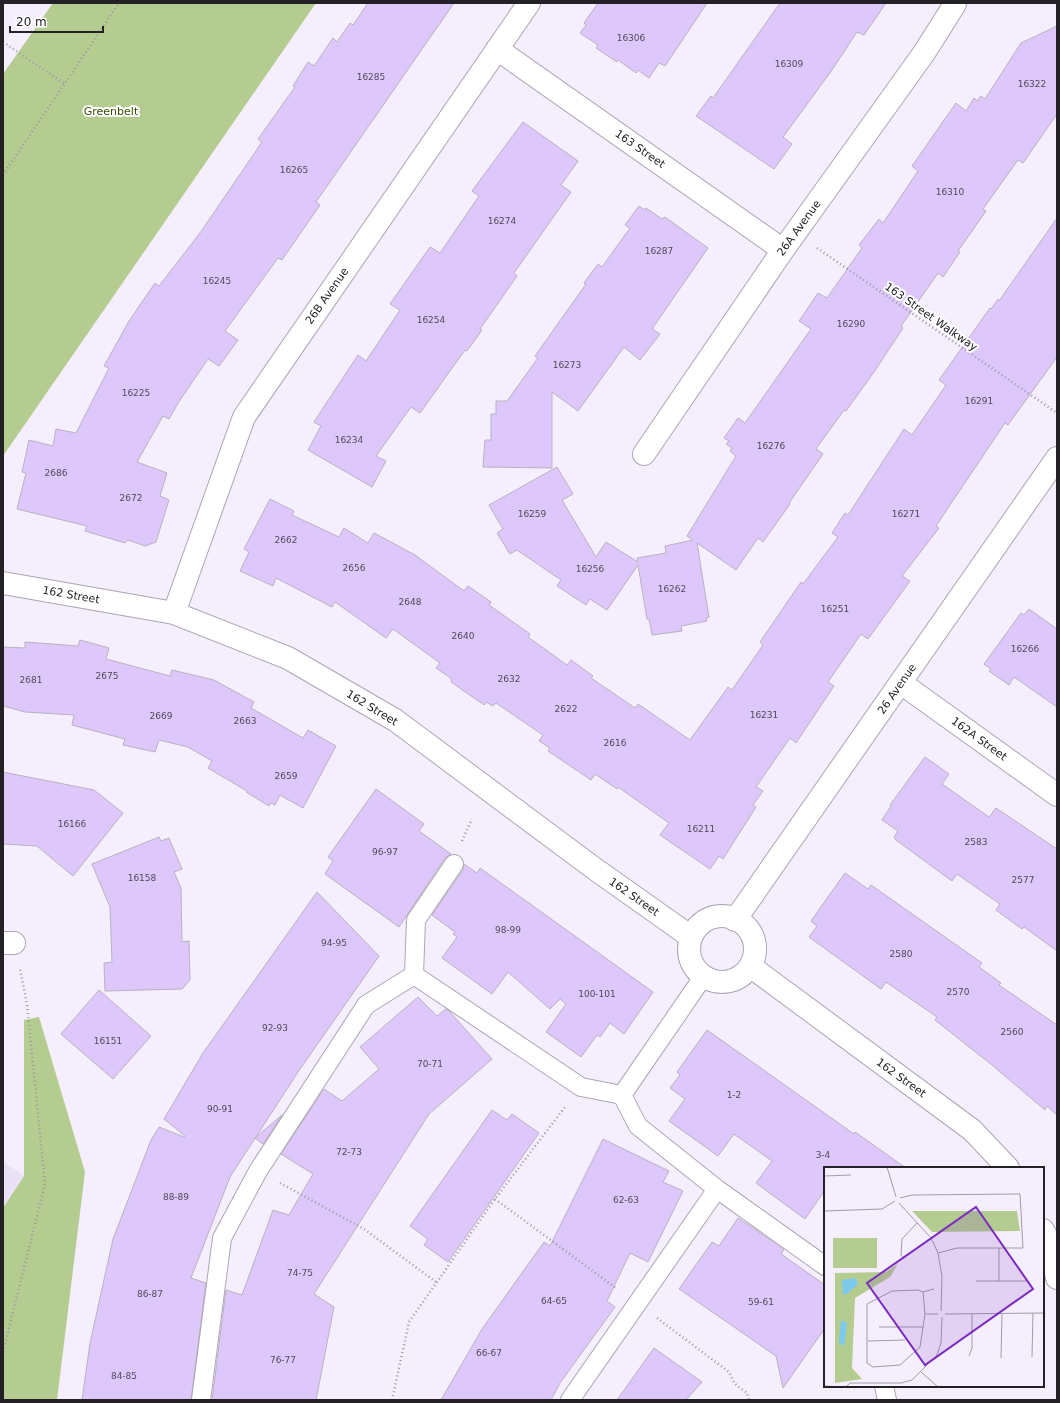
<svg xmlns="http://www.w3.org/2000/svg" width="1060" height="1403" viewBox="0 0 1060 1403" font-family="'DejaVu Sans',sans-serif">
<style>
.built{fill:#ebe1f7}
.green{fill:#b4cc90}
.building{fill:#dec7fa;stroke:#b9b2c1}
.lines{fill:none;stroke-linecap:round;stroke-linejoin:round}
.lane-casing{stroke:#aca5b4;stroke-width:20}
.street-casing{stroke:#aca5b4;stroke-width:24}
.path{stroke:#9c97a2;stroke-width:2.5;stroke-dasharray:1 3;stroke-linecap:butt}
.lane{stroke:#fff;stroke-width:18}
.street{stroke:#fff;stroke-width:22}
.labels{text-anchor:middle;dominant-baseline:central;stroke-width:4;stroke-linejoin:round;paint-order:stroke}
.number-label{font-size:9px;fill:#524a5b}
.park-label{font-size:11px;fill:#3a5004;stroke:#fff}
.street-label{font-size:11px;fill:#232026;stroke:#fff}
.inset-road{fill:none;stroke:#a19ca7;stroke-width:1}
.view{fill:#7b2cbf;fill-opacity:0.15;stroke:#7b2cbf;stroke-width:2}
.inset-edge{fill:none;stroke:#232026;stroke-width:2}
</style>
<rect width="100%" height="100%" fill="#f5eefd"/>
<path class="built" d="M 3,1161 L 24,1176 L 3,1208 Z"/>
<path class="green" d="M 53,3 L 316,3 L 3,456 L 3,74 Z
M 39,1017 L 85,1172 L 57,1400 L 3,1400 L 3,1208 L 24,1176 L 24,1020 Z"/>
<path class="building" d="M 368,3 L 454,3 L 316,202 L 320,205 L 282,260 L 278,258 L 225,331 L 238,340 L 219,366 L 208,359 L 180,400 L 169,419 L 163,416 L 137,462 L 167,473 L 160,496 L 169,500 L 156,542 L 145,546 L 128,540 L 125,543 L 85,531 L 87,526 L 17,509 L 26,473 L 22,472 L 29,440 L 53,446 L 56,429 L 76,433 L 109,368 L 104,366 L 129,321 L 155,283 L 159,286 L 200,233 L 262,142 L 258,139 L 295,87 L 293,86 L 308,62 L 314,66 L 333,38 L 337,42 L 350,23 L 353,25 Z
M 598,3 L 707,3 L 665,66 L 659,63 L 649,78 L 638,70 L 636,73 L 618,60 L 617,62 L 596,48 L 598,45 L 580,33 L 586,25 L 584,23 Z
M 780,3 L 886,3 L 864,35 L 857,32 L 832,70 L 783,137 L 792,144 L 774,169 L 696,116 L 711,96 L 713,98 Z
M 1057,26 L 1057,114 L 1023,163 L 1018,160 L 983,209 L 986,211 L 958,251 L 960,252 L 943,277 L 938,273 L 901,326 L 903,328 L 874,372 L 846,411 L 844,410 L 816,449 L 823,454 L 789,503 L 790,504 L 763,542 L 758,538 L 736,570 L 697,543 L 709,617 L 706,618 L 707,621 L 681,626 L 682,631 L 652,635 L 649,619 L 647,619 L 638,565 L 607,610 L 590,599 L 586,605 L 557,586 L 561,580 L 517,550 L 510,554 L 497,533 L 503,529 L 489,505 L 557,467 L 573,494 L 562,500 L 596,557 L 606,542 L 638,562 L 637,558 L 666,553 L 665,546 L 693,540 L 687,536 L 736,456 L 730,451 L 732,448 L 726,444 L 729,441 L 724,438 L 738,418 L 745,423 L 811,329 L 799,321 L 818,293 L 827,298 L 862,248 L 859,245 L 879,219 L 883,223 L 918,171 L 912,166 L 956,103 L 966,111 L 974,98 L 977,101 L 981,96 L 985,99 L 1021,43 Z
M 523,122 L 578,161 L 561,185 L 571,192 L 514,273 L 517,276 L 480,329 L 482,330 L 467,351 L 465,350 L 420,413 L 411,407 L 376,456 L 386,461 L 372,487 L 308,450 L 321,426 L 314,422 L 358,355 L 366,361 L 400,310 L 390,304 L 430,247 L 440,253 L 479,196 L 472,191 Z
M 639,206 L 645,210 L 646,208 L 662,219 L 665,217 L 708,248 L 652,329 L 660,334 L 640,360 L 624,347 L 578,411 L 552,392 L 552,468 L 483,467 L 485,440 L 491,440 L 491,414 L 496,414 L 496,401 L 507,401 L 538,358 L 535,356 L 586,284 L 584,283 L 598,264 L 602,267 L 630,228 L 625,225 Z
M 1057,218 L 1057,357 L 1008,425 L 1005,423 L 936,526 L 939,528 L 902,576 L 910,581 L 868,639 L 861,634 L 828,682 L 834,686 L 796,743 L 790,738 L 756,787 L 763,791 L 753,805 L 756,807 L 723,859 L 719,856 L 710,869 L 660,835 L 669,823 L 618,787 L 617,789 L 595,774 L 591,780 L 548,751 L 550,748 L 539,741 L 543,735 L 496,703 L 493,706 L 486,702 L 484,705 L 451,682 L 452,679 L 436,668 L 440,663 L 393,629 L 386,638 L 335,602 L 332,607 L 276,578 L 273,586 L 240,571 L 249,552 L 244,549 L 270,499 L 294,511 L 292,515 L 339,537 L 344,528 L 368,543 L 374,533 L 415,555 L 464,591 L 468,586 L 491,602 L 489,605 L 530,634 L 528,637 L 567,665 L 571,660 L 593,676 L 591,678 L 635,708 L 638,704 L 690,740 L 728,687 L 732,690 L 763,645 L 760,642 L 801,582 L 803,584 L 838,537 L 832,533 L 845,513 L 848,515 L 904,429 L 912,435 L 946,385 L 939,380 L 990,308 L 991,309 L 998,299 L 999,301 Z
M 1029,609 L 1057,629 L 1057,707 L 1014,677 L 1009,685 L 989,671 L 991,669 L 984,664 L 1021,613 L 1024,615 Z
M 80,640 L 109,648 L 106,659 L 170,676 L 172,670 L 214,680 L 254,702 L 251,708 L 303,738 L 308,730 L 336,746 L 303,808 L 280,795 L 275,805 L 271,803 L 269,806 L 246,792 L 247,791 L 208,768 L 212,761 L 188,747 L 159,740 L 155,752 L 123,745 L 125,739 L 72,725 L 74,715 L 25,712 L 3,706 L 3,647 L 25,648 L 25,642 L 78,646 Z
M 925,757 L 949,774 L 942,784 L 989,817 L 996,808 L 1057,849 L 1057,951 L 1024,927 L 1022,929 L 996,910 L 1000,904 L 957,874 L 952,881 L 896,840 L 894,837 L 898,831 L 882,820 L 891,806 L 890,805 Z
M 3,772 L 94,790 L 123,813 L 73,876 L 37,846 L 3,844 Z
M 376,789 L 424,824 L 419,831 L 451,854 L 445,858 L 399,927 L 325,874 L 333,861 L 328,857 Z
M 159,837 L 161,841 L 169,838 L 182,869 L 174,872 L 181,888 L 182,942 L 189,941 L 190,980 L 182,989 L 105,991 L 104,963 L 112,962 L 110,907 L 92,864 Z
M 464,864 L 477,873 L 480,868 L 653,992 L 624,1034 L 610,1023 L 600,1037 L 597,1035 L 581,1057 L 546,1032 L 566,1004 L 560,999 L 550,1009 L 508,972 L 492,994 L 442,958 L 457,937 L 453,934 L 455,932 L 432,915 L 463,870 Z
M 845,873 L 868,889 L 871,885 L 982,963 L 979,967 L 1001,983 L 999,985 L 1057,1025 L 1057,1115 L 1047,1106 L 1045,1110 L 992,1065 L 935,1020 L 937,1017 L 886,982 L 881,989 L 809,937 L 817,926 L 811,921 Z
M 317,892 L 379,956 L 298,1072 L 230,1177 L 191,1278 L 206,1283 L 191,1400 L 82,1400 L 90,1343 L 113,1239 L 151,1140 L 159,1127 L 184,1137 L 185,1136 L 164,1119 L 203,1053 Z
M 99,990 L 151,1036 L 113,1079 L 61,1034 Z
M 418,997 L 437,1016 L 446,1009 L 449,1011 L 492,1059 L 429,1114 L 314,1294 L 334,1307 L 316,1400 L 212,1400 L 226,1290 L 242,1295 L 273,1210 L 289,1215 L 313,1174 L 281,1154 L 324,1089 L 342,1101 L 379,1069 L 360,1047 Z
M 707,1030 L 854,1134 L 855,1132 L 906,1168 L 825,1168 L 825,1190 L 805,1219 L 756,1183 L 772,1161 L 734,1134 L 718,1156 L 669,1121 L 685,1099 L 670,1088 L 680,1075 L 677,1072 Z
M 492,1110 L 507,1120 L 512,1114 L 539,1133 L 448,1262 L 424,1245 L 428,1239 L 410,1226 Z
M 282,1115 L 263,1144 L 255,1138 Z
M 603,1139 L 669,1171 L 663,1182 L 683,1191 L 648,1262 L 630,1253 L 607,1301 L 615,1307 L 560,1383 L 551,1400 L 441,1400 L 482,1329 L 544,1242 L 550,1246 Z
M 738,1218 L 784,1249 L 781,1254 L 825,1285 L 825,1328 L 783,1388 L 776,1356 L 679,1289 L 712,1242 L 719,1246 Z
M 654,1348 L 702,1382 L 686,1400 L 617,1400 Z"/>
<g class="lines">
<g class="lane-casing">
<path id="lane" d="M 414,975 L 581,1087 L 622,1095 L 638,1126 L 717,1189 L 825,1266
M 622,1095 L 703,977
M 884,1386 L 887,1400
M 201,1400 L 222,1238 L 258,1171 L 366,1005 L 414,975 L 416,920 L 454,864
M 570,1400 L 717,1189"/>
</g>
<g class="street-casing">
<path id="street" d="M 497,49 L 783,250
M 644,454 L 783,250 L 924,53 L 955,4
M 3,583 L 174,613 L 288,658 L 395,720 L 595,869 L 691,937
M 174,613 L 244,417 L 529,3
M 901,683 L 1057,795
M689 949a33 33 0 1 1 66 0a33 33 0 1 1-66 0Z
M 735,920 L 1057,458
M 3,943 L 14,943
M 750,966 L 972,1130 L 1008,1168
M 1043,1230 L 1049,1241 L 1057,1278"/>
</g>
<path class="path" d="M 3,42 L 65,84
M 3,175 L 119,3
M 817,248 L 1057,413
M 462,841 L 472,819
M 280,1183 L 364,1229 L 436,1282
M 495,1199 L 617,1289
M 657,1318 L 729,1372 L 735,1384 L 747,1393 L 749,1400
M 3,1352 L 45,1184 L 27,1004 L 20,969
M 392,1400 L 409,1322 L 495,1199 L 565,1107"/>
<use href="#lane" class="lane"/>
<use href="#street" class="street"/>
</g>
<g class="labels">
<g class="number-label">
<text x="631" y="38">16306</text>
<text x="789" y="64">16309</text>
<text x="371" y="77">16285</text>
<text x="1032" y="84">16322</text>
<text x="294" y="170">16265</text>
<text x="950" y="192">16310</text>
<text x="502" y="221">16274</text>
<text x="659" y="251">16287</text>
<text x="217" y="281">16245</text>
<text x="431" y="320">16254</text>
<text x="851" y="324">16290</text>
<text x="567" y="365">16273</text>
<text x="136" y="393">16225</text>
<text x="979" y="401">16291</text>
<text x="349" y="440">16234</text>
<text x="771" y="446">16276</text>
<text x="56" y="473">2686</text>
<text x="131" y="498">2672</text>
<text x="532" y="514">16259</text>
<text x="906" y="514">16271</text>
<text x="286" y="540">2662</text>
<text x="354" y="568">2656</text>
<text x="590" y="569">16256</text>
<text x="672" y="589">16262</text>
<text x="410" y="602">2648</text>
<text x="835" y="609">16251</text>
<text x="463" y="636">2640</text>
<text x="1025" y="649">16266</text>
<text x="107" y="676">2675</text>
<text x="509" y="679">2632</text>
<text x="31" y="680">2681</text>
<text x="566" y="709">2622</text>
<text x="764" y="715">16231</text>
<text x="161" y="716">2669</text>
<text x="245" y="721">2663</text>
<text x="615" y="743">2616</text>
<text x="286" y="776">2659</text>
<text x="72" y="824">16166</text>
<text x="701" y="829">16211</text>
<text x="976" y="842">2583</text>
<text x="385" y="852">96-97</text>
<text x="142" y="878">16158</text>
<text x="1023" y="880">2577</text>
<text x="508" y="930">98-99</text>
<text x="334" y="943">94-95</text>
<text x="901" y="954">2580</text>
<text x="958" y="992">2570</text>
<text x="597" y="994">100-101</text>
<text x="275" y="1028">92-93</text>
<text x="1012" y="1032">2560</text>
<text x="108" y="1041">16151</text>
<text x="430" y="1064">70-71</text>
<text x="734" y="1095">1-2</text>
<text x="220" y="1109">90-91</text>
<text x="349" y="1152">72-73</text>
<text x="823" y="1155">3-4</text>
<text x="176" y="1197">88-89</text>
<text x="626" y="1200">62-63</text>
<text x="300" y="1273">74-75</text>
<text x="150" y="1294">86-87</text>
<text x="554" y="1301">64-65</text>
<text x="761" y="1302">59-61</text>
<text x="489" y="1353">66-67</text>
<text x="283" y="1360">76-77</text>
<text x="124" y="1376">84-85</text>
</g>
<g class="park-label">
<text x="111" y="111">Greenbelt</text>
</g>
<g class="street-label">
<text transform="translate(640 149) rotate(35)">163 Street</text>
<text transform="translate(799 228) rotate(-54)">26A Avenue</text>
<text transform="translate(327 296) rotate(-55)">26B Avenue</text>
<text transform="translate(931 317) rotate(35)">163 Street Walkway</text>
<text transform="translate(71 595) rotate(10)">162 Street</text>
<text transform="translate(897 689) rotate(-55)">26 Avenue</text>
<text transform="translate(372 708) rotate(31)">162 Street</text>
<text transform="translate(979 739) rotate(36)">162A Street</text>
<text transform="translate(634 897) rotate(35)">162 Street</text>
<text transform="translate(901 1078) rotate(36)">162 Street</text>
</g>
</g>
<g transform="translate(824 1167)">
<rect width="220" height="220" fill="#f5eefd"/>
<path d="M 88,44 L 193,44 L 196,64 L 108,65 ZM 9,71 L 53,71 L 53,101 L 9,101 ZM 74,97 L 66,110 L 31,131 L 28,201 L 38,212 L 11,216 L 11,106 L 62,105 Z" fill="#b4cc90"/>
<path d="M 32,111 L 34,117 L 23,127 L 19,127 L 18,113 ZM 17,153 L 23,156 L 20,179 L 15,176 Z" fill="#7ccaee"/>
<path class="inset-road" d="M 63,0 L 72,30M 0,9 L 27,8M 76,31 L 88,28 L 196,27 L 199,81 L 133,81 L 114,86M 75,36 L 107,71 L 114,86 L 118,109 L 117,144M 0,44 L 58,42 L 71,34M 80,92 L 77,88 L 78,72 L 93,56M 152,114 L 203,114M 175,114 L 175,81M 99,125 L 101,147 L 96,180 L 76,198 L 49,200 L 43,196 L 43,137 L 68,124 L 94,123 L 99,125 L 110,122M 101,147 L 114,147M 121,147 L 220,146M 55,160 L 99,160M 44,174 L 81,173M 145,189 L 148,181 L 148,147M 208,190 L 209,146M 177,191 L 178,146M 97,205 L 114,220M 0,219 L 22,220M 22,220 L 26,216 L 77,216 L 88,213 L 113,188 L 117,176 L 118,150"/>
<path class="view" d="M 152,40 L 209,122 L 101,198 L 43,116 Z"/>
<rect width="220" height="220" class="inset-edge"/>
</g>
<rect width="1060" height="1403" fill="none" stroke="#232026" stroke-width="8"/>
<path d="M10 26v6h93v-6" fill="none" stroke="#232026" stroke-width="2"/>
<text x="16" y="26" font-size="12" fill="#232026" stroke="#ffffff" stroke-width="3" paint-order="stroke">20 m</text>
</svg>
